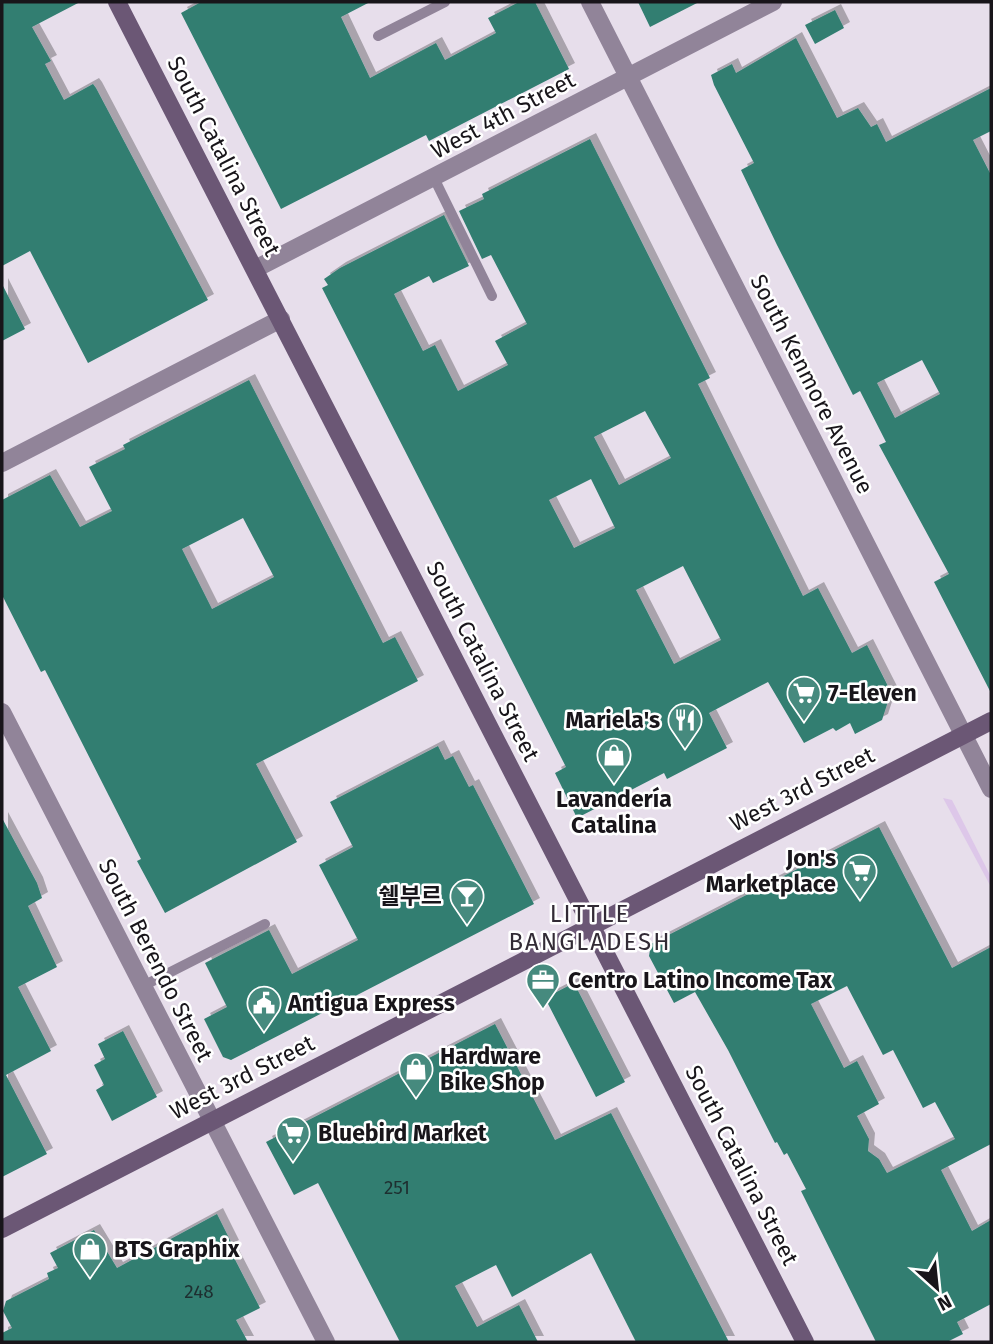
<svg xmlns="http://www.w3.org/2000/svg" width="993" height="1344" viewBox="0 0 993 1344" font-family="'Fira Sans','Noto Sans KR',sans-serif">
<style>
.green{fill:#ddc7e9}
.building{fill:#317e71;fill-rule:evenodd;filter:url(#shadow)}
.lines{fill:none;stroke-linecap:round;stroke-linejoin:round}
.lane{stroke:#918499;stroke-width:10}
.street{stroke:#918499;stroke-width:18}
.secondary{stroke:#6b5775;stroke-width:18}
.labels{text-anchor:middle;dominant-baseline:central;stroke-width:5;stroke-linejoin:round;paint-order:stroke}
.number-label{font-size:19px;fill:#1e2f30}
.street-label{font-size:23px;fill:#18151a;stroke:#fff}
.poi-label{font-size:23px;font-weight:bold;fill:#18151a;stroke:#fff;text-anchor:start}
.neighbourhood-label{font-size:24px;letter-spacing:2px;fill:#322b35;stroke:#fff}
</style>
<defs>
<filter id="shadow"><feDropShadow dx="6" dy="-6" stdDeviation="0" flood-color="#0004"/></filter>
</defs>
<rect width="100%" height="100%" fill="#e7deeb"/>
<path class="green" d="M 943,798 L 952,800 L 991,877 L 991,887 Z"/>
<path class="building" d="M 2,2 L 80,2 L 32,27 L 51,61 L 45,64 L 64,100 L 93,84 L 96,88 L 208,300 L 88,363 L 30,251 L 2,266 Z
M 201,2 L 370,2 L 341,17 L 370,78 L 436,43 L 445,60 L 496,33 L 488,18 L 519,2 L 535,2 L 569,69 L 429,141 L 426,135 L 281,209 L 181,13 Z
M 638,2 L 699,2 L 650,27 Z
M 835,10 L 844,28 L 815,44 L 805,25 Z
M 796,38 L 837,118 L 858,108 L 871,127 L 877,124 L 886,142 L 991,88 L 991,131 L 973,140 L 991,175 L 991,693 L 934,582 L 949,574 L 879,445 L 886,442 L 860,391 L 853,395 L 777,245 L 741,170 L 754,163 L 714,85 L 711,75 L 732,64 L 736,73 ZM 922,360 L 940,394 L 895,418 L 877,383 Z
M 590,139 L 710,378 L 698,384 L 803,596 L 818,588 L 852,653 L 867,645 L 891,692 L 882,720 L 855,734 L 850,723 L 836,731 L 833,728 L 804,743 L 768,682 L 709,713 L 727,748 L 667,779 L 664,773 L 577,818 L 555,773 L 566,767 L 322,288 L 328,285 L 324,279 L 340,268 L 444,215 L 469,266 L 433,283 L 429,276 L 394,294 L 423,351 L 435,345 L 458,391 L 508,365 L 495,341 L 527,324 L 491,255 L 482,259 L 459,211 L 484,199 L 482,194 ZM 645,411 L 671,458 L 619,485 L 594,437 ZM 591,479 L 615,528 L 574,548 L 549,500 ZM 683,566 L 721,640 L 674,664 L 636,590 Z
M 2,284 L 25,329 L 2,341 Z
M 249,380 L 383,643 L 395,637 L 418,681 L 256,764 L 297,842 L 165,913 L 137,861 L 141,859 L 45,670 L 41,672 L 2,595 L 2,500 L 50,475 L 80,527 L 112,511 L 89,467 L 125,449 L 123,445 ZM 243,518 L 274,577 L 212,609 L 182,549 Z
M 438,746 L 445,760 L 453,756 L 469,787 L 473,785 L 534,904 L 231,1060 L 223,1057 L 204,1019 L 227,1007 L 205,963 L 269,930 L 292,974 L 358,940 L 319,865 L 353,847 L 330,802 Z
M 2,818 L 37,883 L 42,898 L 28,906 L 57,967 L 18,987 L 51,1051 L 6,1075 L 47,1154 L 2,1177 Z
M 879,827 L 952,968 L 991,947 L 991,1144 L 941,1170 L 972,1231 L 991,1220 L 991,1304 L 957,1322 L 963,1334 L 947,1342 L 876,1342 L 801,1191 L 806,1189 L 787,1153 L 784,1155 L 777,1142 L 775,1143 L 728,1050 L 695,992 L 674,1003 L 649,956 L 651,944 ZM 847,986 L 883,1055 L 893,1050 L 923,1108 L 935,1102 L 955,1139 L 887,1173 L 879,1159 L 868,1151 L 869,1139 L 857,1116 L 879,1104 L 857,1061 L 844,1068 L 811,1004 Z
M 574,983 L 625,1082 L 596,1097 L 545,998 Z
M 495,1024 L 555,1140 L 611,1113 L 729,1342 L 636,1342 L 591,1253 L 512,1297 L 496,1265 L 455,1286 L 477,1327 L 519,1305 L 538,1342 L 400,1342 L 318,1183 L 294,1195 L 266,1142 Z
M 123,1031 L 157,1097 L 112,1121 L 96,1090 L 104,1085 L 94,1065 L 105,1059 L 98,1044 Z
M 217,1214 L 233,1246 L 229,1248 L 260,1308 L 236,1320 L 248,1342 L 2,1342 L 2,1333 L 12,1328 L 3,1311 L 6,1301 L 49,1279 L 47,1273 L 58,1268 L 50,1253 L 94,1230 L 117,1268 Z"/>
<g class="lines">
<path class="lane" d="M 378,36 L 445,2
M 434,178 L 492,296
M 141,987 L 265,924"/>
<path class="street" d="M 590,2 L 991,789
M 255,269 L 773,2
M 2,463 L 281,319
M 2,712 L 326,1342"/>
<path class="secondary" d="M 117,2 L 805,1342
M 2,1229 L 991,721"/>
</g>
<defs>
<g id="supermarket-pin" transform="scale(1.75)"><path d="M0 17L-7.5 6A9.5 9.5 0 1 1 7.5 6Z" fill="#468a7e" stroke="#fff"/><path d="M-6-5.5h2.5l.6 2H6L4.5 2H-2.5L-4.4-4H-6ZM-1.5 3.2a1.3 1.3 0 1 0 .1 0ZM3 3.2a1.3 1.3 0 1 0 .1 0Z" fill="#fff"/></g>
<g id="restaurant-pin" transform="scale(1.75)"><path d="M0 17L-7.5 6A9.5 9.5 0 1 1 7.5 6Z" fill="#468a7e" stroke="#fff"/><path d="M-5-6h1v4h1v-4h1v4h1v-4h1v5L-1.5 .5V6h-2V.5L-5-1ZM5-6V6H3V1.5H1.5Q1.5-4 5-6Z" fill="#fff"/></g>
<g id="shop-pin" transform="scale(1.75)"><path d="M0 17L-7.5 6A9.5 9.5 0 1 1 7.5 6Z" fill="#468a7e" stroke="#fff"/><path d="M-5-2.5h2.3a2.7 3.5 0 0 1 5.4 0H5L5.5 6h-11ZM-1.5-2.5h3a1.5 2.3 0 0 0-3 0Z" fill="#fff"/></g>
<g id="bar-pin" transform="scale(1.75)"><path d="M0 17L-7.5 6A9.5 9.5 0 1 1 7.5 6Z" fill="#468a7e" stroke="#fff"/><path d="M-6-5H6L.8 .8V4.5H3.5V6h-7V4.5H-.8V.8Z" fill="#fff"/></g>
<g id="office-pin" transform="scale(1.75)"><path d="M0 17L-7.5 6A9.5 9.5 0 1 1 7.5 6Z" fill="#468a7e" stroke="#fff"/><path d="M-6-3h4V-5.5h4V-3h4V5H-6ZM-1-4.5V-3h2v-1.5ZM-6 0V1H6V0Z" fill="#fff"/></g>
<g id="civic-pin" transform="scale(1.75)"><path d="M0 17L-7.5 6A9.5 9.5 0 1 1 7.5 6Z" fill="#468a7e" stroke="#fff"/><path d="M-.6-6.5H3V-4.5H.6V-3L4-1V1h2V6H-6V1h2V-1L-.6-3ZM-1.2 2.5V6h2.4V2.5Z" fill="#fff"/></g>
</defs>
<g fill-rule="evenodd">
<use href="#supermarket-pin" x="804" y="693"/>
<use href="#restaurant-pin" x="685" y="720"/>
<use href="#shop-pin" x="614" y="755"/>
<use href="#supermarket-pin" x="860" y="871"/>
<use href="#bar-pin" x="467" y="896"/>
<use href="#office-pin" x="543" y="980"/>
<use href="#civic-pin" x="264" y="1003"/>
<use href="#shop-pin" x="416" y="1069"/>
<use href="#supermarket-pin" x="293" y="1133"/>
<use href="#shop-pin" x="90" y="1249"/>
</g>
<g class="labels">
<g class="number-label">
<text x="397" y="1187">251</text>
<text x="199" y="1291">248</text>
</g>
<g class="street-label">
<text transform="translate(503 115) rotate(-28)">West 4th Street</text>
<text transform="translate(224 156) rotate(63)">South Catalina Street</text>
<text transform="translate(812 384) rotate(63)">South Kenmore Avenue</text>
<text transform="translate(483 661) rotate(63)">South Catalina Street</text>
<text transform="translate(802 789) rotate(-27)">West 3rd Street</text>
<text transform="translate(156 960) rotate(63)">South Berendo Street</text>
<text transform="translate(242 1077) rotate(-27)">West 3rd Street</text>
<text transform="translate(742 1165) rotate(63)">South Catalina Street</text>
</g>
<g class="poi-label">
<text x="828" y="693">7-Eleven</text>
<text x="660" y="720" text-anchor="end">Mariela's</text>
<text x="614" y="799" text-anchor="middle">Lavandería<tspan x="614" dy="26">Catalina</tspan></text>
<text x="836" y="858" text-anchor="end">Jon's<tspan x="836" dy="26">Marketplace</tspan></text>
<text x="442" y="896" text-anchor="end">쉘부르</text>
<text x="568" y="980">Centro Latino Income Tax</text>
<text x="288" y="1003">Antigua Express</text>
<text x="440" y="1056">Hardware<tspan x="440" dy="26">Bike Shop</tspan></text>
<text x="318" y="1133">Bluebird Market</text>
<text x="114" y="1249">BTS Graphix</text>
</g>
<g class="neighbourhood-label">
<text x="590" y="914">LITTLE<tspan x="590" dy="28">BANGLADESH</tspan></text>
</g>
</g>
<rect width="993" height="1344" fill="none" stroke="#18151a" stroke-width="7"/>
<g transform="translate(937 1288) rotate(153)" stroke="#ffffff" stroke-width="5" paint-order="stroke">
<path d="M0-5L12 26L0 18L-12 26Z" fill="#18151a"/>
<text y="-10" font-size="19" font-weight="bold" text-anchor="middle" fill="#18151a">N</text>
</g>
</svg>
